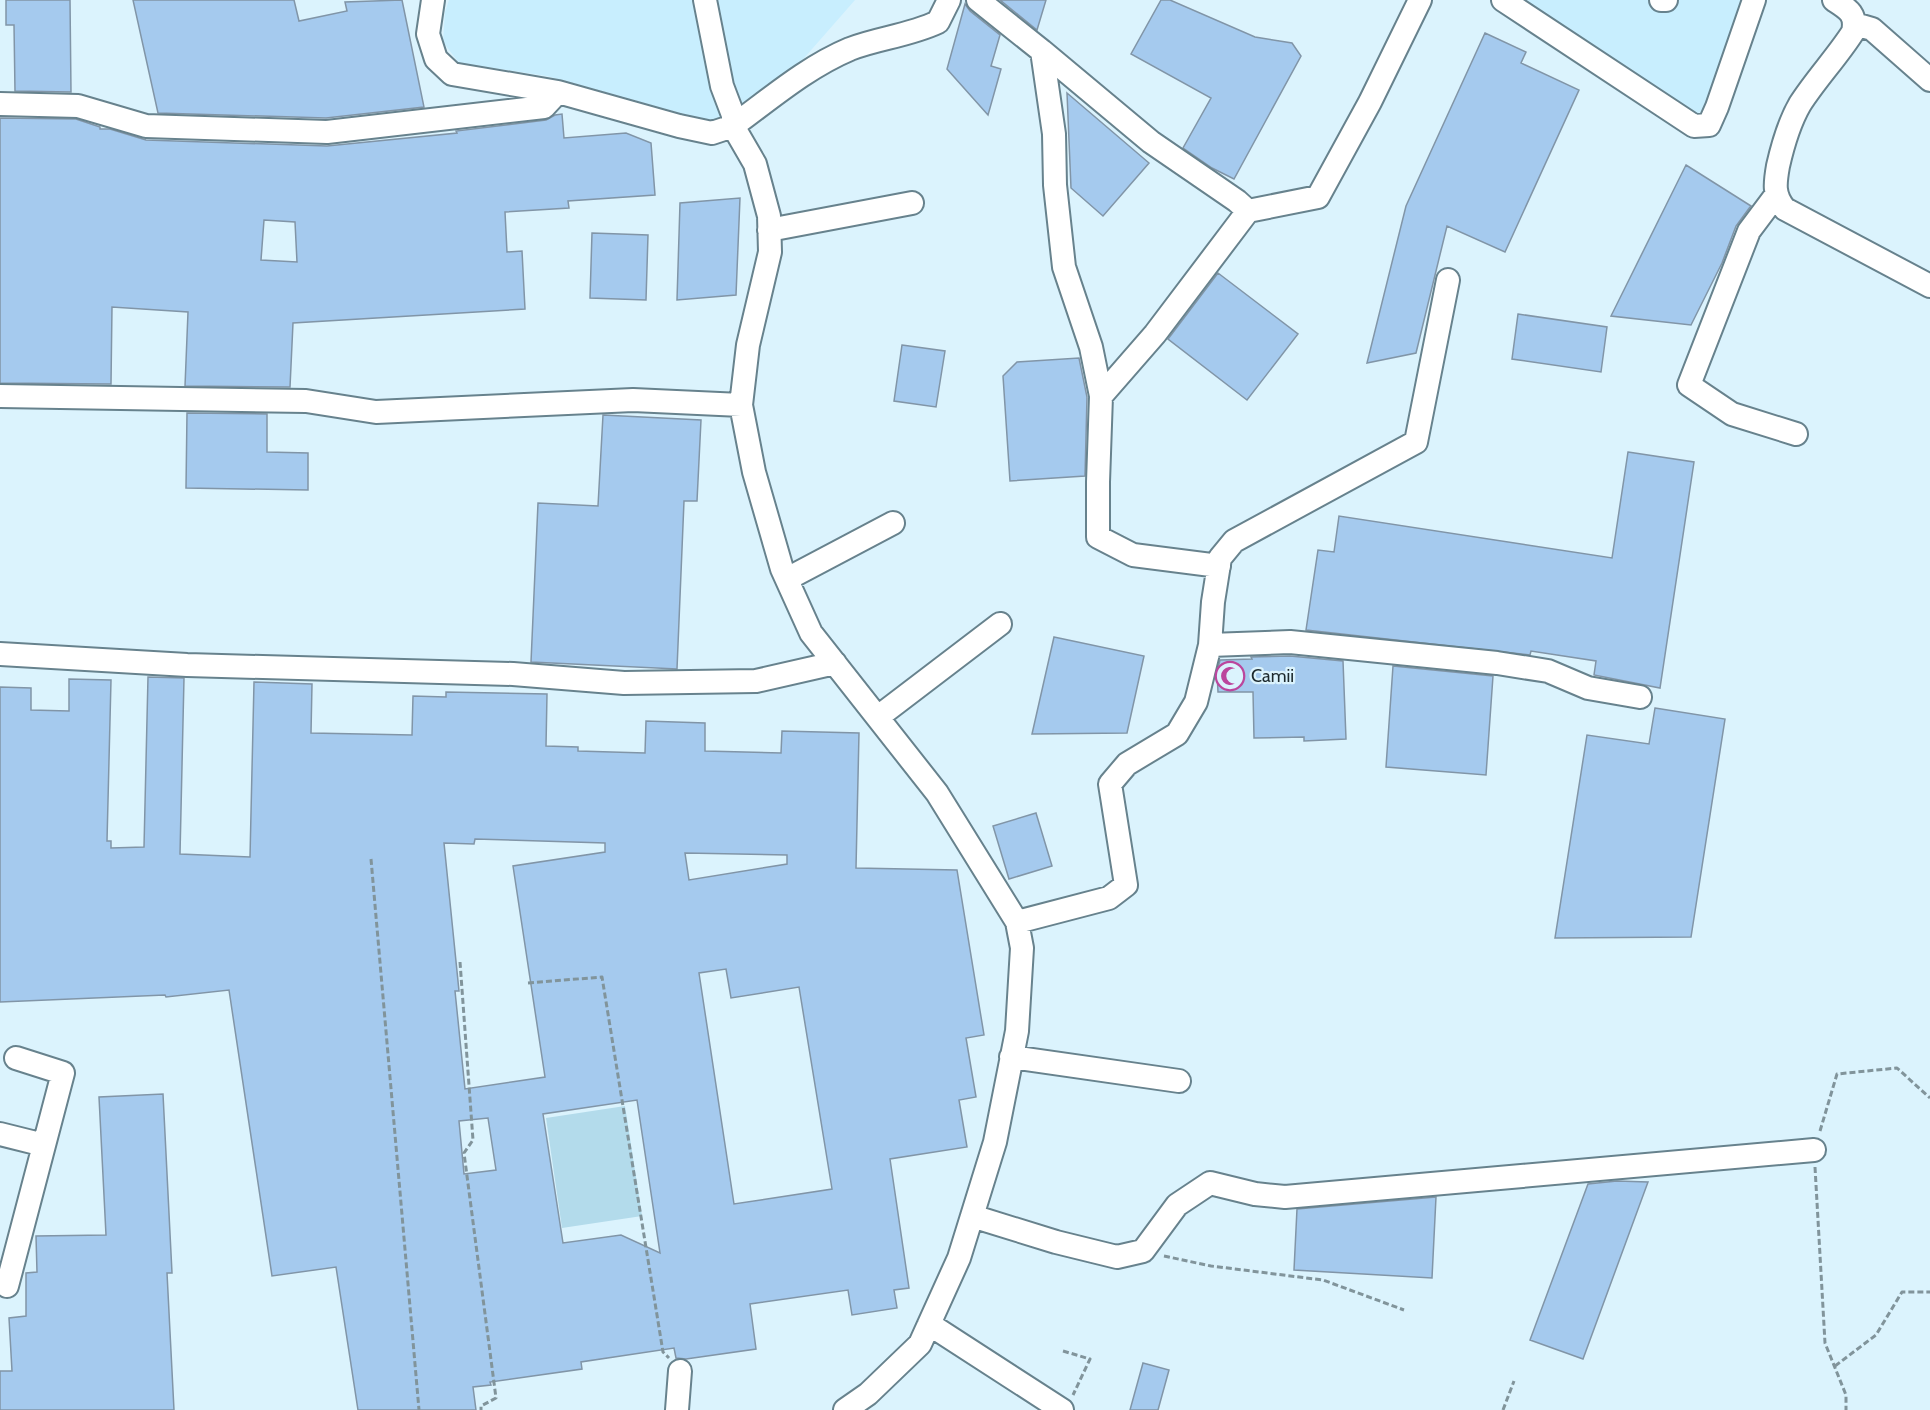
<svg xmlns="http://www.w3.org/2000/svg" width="1930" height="1410" viewBox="0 0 1930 1410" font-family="Cabin,sans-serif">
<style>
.built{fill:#c8eefe}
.green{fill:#b3dbeb}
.building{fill:#a5caee;stroke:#8195a7;stroke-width:1.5;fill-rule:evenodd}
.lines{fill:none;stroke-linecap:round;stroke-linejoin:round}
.minor-casing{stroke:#67828d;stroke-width:26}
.path{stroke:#81949b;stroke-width:3;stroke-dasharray:6 3;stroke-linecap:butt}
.minor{stroke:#fff;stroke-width:22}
.labels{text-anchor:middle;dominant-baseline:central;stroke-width:4.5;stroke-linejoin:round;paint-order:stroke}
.poi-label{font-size:18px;fill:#1d292d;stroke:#dbf3fd;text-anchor:start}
</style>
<rect width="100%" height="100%" fill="#dbf3fd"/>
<path class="built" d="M 449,0 L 855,0 L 784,81 L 719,124 L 547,76 L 459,63 L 443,42 L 445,12 Z
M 1521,0 L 1742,0 L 1709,107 L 1692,117 Z"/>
<path class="green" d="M 625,1106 L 642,1216 L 562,1228 L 546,1118 Z"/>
<path class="building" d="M 6,0 L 70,0 L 71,92 L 15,91 L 14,25 L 6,25 Z
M 133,0 L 294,0 L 299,21 L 347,11 L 345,2 L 402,0 L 424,107 L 326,118 L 158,113 Z
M 1000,0 L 1046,0 L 1037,30 Z
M 1161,0 L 1170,0 L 1255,37 L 1292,43 L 1301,56 L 1234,179 L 1212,168 L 1183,148 L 1211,98 L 1131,54 Z
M 965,4 L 970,11 L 1000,35 L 991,66 L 1001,69 L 988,115 L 947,69 Z
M 1485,33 L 1526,52 L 1521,63 L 1579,90 L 1505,252 L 1447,226 L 1416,353 L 1367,363 L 1406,206 Z
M 1067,93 L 1149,163 L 1103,216 L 1071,188 Z
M 562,114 L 564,138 L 626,133 L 651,143 L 655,195 L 568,201 L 569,208 L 505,212 L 507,252 L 522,251 L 525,309 L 293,323 L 290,387 L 185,386 L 188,312 L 112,307 L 111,384 L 0,383 L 0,118 L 76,119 L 100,127 L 100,129 L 110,129 L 146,140 L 327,146 L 457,133 L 456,131 L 546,120 L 555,115 ZM 264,220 L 295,222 L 297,262 L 261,260 Z
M 1686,165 L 1751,206 L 1750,207 L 1736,226 L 1722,263 L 1691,325 L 1611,316 Z
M 740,198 L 736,295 L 677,300 L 680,203 Z
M 592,233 L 648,235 L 646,300 L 590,298 Z
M 1218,273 L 1298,334 L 1247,400 L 1168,339 Z
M 1518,314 L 1607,327 L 1601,372 L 1512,359 Z
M 902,345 L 945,351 L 936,407 L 894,401 Z
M 1079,358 L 1087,397 L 1085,476 L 1010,481 L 1003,376 L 1017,362 Z
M 187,413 L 267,414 L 267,452 L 308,453 L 308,490 L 186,488 Z
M 603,415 L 701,420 L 697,501 L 684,501 L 677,669 L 531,662 L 538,503 L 598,506 Z
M 1628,452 L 1694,462 L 1660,688 L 1594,675 L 1596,661 L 1531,651 L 1530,655 L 1306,630 L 1318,550 L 1334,552 L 1339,516 L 1612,558 Z
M 1054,637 L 1144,656 L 1127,733 L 1032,734 Z
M 1290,656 L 1343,661 L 1346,739 L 1304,741 L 1304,737 L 1254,738 L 1253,692 L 1218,692 L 1217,672 L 1220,660 L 1252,659 L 1251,657 Z
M 1393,666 L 1493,676 L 1486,775 L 1386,767 Z
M 148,677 L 184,678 L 180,854 L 250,857 L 254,682 L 312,684 L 311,733 L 412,735 L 413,696 L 446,697 L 446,692 L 547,694 L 546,746 L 578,747 L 578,751 L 645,753 L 646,721 L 705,723 L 705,751 L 781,753 L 782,731 L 859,733 L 856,868 L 957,870 L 984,1035 L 966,1038 L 976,1097 L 959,1100 L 967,1147 L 890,1159 L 909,1288 L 894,1290 L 897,1308 L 852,1315 L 848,1290 L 750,1304 L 756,1349 L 686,1359 L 676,1358 L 674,1348 L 581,1362 L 582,1369 L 490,1382 L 491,1385 L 473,1387 L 476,1410 L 358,1410 L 336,1267 L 272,1276 L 229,990 L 166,997 L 165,995 L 0,1002 L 0,687 L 31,688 L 31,710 L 69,711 L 69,679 L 111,680 L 107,841 L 111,841 L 111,848 L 144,847 ZM 475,839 L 605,843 L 605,852 L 513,866 L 545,1077 L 465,1089 L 455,991 L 459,991 L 444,843 L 474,844 ZM 685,853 L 787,855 L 787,864 L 689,880 ZM 726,969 L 731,998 L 799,987 L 832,1189 L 734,1204 L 699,973 ZM 637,1100 L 660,1253 L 621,1235 L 563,1243 L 543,1114 ZM 488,1118 L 496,1170 L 464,1174 L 459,1121 Z
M 1655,708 L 1725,719 L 1691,937 L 1555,938 L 1587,735 L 1649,744 Z
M 1036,813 L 1052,866 L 1009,879 L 993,826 Z
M 163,1094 L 172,1273 L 167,1273 L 174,1410 L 0,1410 L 0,1371 L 12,1371 L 9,1318 L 26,1316 L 26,1273 L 37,1272 L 36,1236 L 106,1235 L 99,1097 Z
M 1617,1181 L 1648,1182 L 1583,1359 L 1530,1340 L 1588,1184 Z
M 1436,1197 L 1432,1278 L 1294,1270 L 1297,1209 Z
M 1143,1363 L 1169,1370 L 1158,1410 L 1130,1410 Z"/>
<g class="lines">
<g class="minor-casing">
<path id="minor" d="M 433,0 L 428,34 L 436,59 L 452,74 L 558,92 L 679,126 L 712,133 L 733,126 L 755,164 L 769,216 L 770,252 L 748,345 L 741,405 L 754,472 L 782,569 L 811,633 L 937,793 L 1017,922 L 1022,948 L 1017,1031 L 995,1142 L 959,1258 L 920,1344 L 868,1394 L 845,1410
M 705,0 L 722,86 L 733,115 L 733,126
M 978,0 L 1042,51 L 1054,134 L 1055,185 L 1064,267 L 1091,347 L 1101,396 L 1098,482 L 1098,537 L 1133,555 L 1219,566
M 1503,0 L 1694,126 L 1709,125 L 1717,107 L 1754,0
M 1661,0 L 1666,0
M 1834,0 C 1848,9 1857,14 1853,32 C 1837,57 1816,79 1800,104 C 1789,123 1783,144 1778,166 C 1775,183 1773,195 1785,209 L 1930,286
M 1855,24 L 1872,29 L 1930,80
M 1042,51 L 1151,142 L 1237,201 L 1248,211 L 1155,334 L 1101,396
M 0,104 L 78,106 L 146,126 L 327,132 L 544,107 L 558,92
M 733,126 C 770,99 807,67 850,49 C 878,38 908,36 938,22 L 949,0
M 1776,195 L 1749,231 L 1689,385 L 1732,414 L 1796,434
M 1248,211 L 1318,197 L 1370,102 L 1420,0
M 769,230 L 912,203
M 1448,280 L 1416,442 L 1234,541 L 1220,558 L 1213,602 L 1210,645 L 1290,642 L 1497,663 L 1548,671 L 1588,688 L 1640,697
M 0,396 L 306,401 L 376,412 L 633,400 L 741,405
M 787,579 L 893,523
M 0,654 L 187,665 L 513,674 L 624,683 L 756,681 L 835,663
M 878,717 L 1000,624
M 1017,922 L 1109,898 L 1126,885 L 1110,784 L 1127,764 L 1177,734 L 1196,702 L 1210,645
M 1011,1057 L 1179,1081
M 0,1134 L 44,1145
M 972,1216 L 1056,1242 L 1117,1257 L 1143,1251 L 1177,1205 L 1210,1183 L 1255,1194 L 1285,1197 L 1814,1150
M 7,1286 L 63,1073 L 16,1058
M 929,1324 L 1062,1410
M 677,1410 L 680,1371"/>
</g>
<path class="path" d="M 371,859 L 419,1410
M 460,962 L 473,1140 L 464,1153 L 496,1398 L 481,1406 L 481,1410
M 528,983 L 602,977 L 663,1352 L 669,1358
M 1820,1131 L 1837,1074 L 1897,1068 L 1930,1098
M 1815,1167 L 1825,1343 L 1846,1395 L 1846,1410
M 1164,1256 L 1211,1266 L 1323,1280 L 1404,1310
M 1063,1351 L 1090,1359 L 1073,1395
M 1835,1366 L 1876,1335 L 1902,1292 L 1930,1292
M 1503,1410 L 1514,1381"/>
<use href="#minor" class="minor"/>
</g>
<defs>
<g id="mosque-ring" transform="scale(1.5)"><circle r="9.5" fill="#dbf3fd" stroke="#bb469d" stroke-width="1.5"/><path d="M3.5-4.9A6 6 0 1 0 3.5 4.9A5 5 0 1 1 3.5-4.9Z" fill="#bb469d"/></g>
</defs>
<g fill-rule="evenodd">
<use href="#mosque-ring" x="1230" y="676"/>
</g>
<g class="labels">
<g class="poi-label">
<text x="1251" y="676">Camii</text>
</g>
</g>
</svg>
